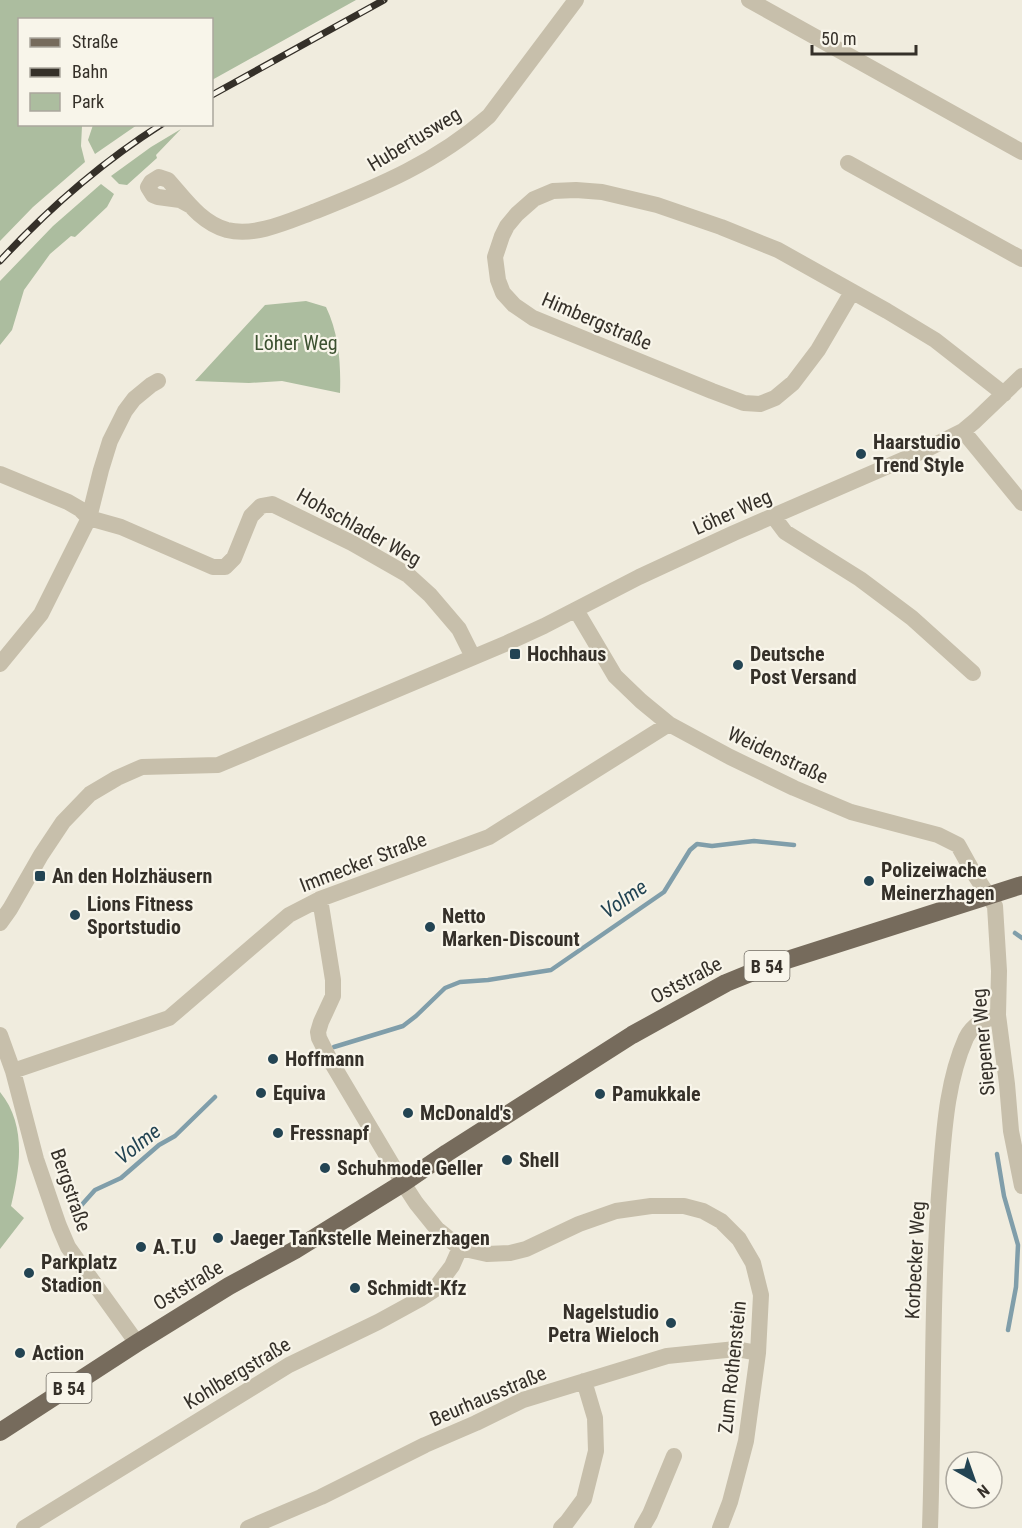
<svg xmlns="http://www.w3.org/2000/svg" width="1022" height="1528" viewBox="0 0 1022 1528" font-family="'Roboto Condensed',sans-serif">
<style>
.green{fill:#acbd9f}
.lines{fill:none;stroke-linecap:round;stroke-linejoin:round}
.stream{stroke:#809eaa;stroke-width:4.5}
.minor{stroke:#c7bfab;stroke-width:16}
.major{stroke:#766b5c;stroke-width:18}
.rail-casing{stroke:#353029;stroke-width:7}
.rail{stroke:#f8f5ea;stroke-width:4.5;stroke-dasharray:14;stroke-linecap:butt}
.poi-dot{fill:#234453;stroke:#f8f5ea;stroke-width:2}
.labels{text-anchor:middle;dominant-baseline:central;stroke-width:4.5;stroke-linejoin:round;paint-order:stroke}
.shield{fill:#f8f5ea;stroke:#706b63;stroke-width:1.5}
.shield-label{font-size:18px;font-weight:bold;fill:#353029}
.street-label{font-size:20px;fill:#353029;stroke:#f8f5ea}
.park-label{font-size:20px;fill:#3c5130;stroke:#f8f5ea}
.poi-label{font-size:20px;font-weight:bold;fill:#353029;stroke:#f8f5ea;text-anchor:start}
.water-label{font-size:21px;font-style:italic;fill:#234453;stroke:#f8f5ea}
</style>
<rect width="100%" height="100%" fill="#f0ecde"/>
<path class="green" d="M 0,0 L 356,0 L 212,80 L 212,20 L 20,20 L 20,124 L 84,125 L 82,126 L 81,146 L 85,162 L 33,207 L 0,241 Z
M 93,125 L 93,124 L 137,125 L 95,154 L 88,140 Z
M 181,129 L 156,155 L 157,158 L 127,185 L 119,184 L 111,176 L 151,147 Z
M 101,184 L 114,194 L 107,207 L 75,237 L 71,236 L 50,254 L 24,290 L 12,330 L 0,345 L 0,281 L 53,226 Z
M 306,301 L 326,307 C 339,334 341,364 340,393 L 282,381 L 249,383 L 195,381 L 265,305 Z
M 0,1092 C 27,1125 20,1168 11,1206 L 24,1218 L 0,1249 Z"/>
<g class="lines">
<path class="stream" d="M 1015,933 L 1022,938
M 334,1047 L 403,1026 L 416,1016 L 445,988 L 460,982 L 488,980 L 551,970 L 664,892 L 690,850 L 697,844 L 712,846 L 754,841 L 794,845
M 997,1154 L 1004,1196 L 1018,1245 L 1016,1287 L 1008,1330
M 78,1209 L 95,1190 L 121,1178 L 159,1145 L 175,1136 L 215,1097"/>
<path class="minor" d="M 749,0 L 1022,152
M 848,163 L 1022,259
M 191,206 L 180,200 L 158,197 L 153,195 L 148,187 L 151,182 L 159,177 L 168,180 C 185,199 201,223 227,230 C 256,237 289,221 316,211 C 379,186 437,162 489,116 L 576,0
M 852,292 L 818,350 L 793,383 L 775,398 L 760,404 L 744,403 L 712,391 L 533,318 L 514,305 L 503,293 L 498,280 L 495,257 L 502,236 L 507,226 L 517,214 L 534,199 L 553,191 L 576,190 L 602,192 L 657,205 L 721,227 L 778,250 L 887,311 L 935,340 L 1004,394
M 963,431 L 1022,503
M 0,474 L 68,502 L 80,509 L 89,518 L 121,527 L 213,567 L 225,567 L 234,558 L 251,516 L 261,506 L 272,504 L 352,543 L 408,575 L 430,595 L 459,629 L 473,657
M 773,516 L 785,532 L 860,579 L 912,618 L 973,673
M 576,610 L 615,676 L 641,701 L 669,724 L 730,757 L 794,788 L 851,812 L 938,835 L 958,845 L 973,872 L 995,906 L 999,971 L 998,1015 L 1007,1084 L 1011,1131 L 1022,1186
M 0,664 L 41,614 L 89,518 L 101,470 L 110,441 L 125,411 L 134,399 L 151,385 L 158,381
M 320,899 L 333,980 L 333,996 L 321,1022 L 318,1032 L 319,1038 L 330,1060 L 403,1183 L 416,1203 L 437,1229 L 460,1248 L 487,1254 L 510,1253 L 526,1249 L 579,1224 L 616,1211 L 651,1206 L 684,1206 L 703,1211 L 721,1221 L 739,1239 L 753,1263 L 761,1295 L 758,1353 L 746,1441 L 730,1502 L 720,1528
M 0,923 L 10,909 L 41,855 L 63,822 L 90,794 L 117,778 L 142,767 L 218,765 L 507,643 L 544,626 L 639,577 L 734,533 L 923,451 L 963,431 L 975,421 L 1022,376
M 0,1035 L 13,1071 L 36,1159 L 59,1226 L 68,1247 L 137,1343
M 13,1071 L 169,1018 L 289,915 L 320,899 L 489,837 L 669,724
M 24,1528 L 289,1365 L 378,1322 L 420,1299 L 434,1290 L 452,1266 L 460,1248
M 248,1528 L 321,1497 L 425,1445 L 476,1423 L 523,1400 L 667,1356 L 736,1349 L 758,1353
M 561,1528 L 567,1522 L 584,1499 L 596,1451 L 595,1418 L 584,1381
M 642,1528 L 650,1514 L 674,1456
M 930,1528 C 934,1412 931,1297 940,1181 C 944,1134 946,1083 966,1038 C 973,1024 984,1020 998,1015"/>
<path class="major" d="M 0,1432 L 137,1343 L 229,1286 L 295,1250 L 403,1183 L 447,1153 L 632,1035 L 726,983 L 765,967 L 1022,885"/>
<g class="rail-casing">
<path id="rail" d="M 212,95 L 384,0
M 0,261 C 48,209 102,162 162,124"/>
</g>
<use href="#rail" class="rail"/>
</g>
<g class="poi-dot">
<circle cx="861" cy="454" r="6"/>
<rect x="509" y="648" width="12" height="12" rx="3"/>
<circle cx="738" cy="665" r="6"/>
<rect x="34" y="870" width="12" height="12" rx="3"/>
<circle cx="869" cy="881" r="6"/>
<circle cx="75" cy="915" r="6"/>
<circle cx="430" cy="927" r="6"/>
<circle cx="273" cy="1059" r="6"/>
<circle cx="261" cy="1093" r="6"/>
<circle cx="600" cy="1094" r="6"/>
<circle cx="408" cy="1113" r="6"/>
<circle cx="278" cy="1133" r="6"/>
<circle cx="507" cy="1160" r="6"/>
<circle cx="325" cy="1168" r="6"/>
<circle cx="218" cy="1238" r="6"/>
<circle cx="141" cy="1247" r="6"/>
<circle cx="29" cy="1273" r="6"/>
<circle cx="355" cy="1288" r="6"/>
<circle cx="671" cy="1323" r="6"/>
<circle cx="20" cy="1353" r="6"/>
</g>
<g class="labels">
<g class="shield">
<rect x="744.5" y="951" width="45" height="30" rx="4.5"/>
<rect x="46.5" y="1373" width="45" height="30" rx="4.5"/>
</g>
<g class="shield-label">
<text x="767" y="966">B 54</text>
<text x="69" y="1388">B 54</text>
</g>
<g class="street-label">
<text transform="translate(414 139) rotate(-31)">Hubertusweg</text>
<text transform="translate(597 321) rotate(23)">Himbergstraße</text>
<text transform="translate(732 512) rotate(-24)">Löher Weg</text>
<text transform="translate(359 527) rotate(29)">Hohschlader Weg</text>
<text transform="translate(778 755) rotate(25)">Weidenstraße</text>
<text transform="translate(363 862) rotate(-21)">Immecker Straße</text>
<text transform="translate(686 980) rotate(-28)">Oststraße</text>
<text transform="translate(983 1042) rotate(-95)">Siepener Weg</text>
<text transform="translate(71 1190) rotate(71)">Bergstraße</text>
<text transform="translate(915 1260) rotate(-87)">Korbecker Weg</text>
<text transform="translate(188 1285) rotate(-31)">Oststraße</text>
<text transform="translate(732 1367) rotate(-84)">Zum Rothenstein</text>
<text transform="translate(237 1373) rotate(-31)">Kohlbergstraße</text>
<text transform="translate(488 1396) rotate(-23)">Beurhausstraße</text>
</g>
<g class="park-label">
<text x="296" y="343">Löher Weg</text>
</g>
<g class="poi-label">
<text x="873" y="442">Haarstudio<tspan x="873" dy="23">Trend Style</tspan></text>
<text x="527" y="654">Hochhaus</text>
<text x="750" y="654">Deutsche<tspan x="750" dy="23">Post Versand</tspan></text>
<text x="881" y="870">Polizeiwache<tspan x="881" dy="23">Meinerzhagen</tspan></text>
<text x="52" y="876">An den Holzhäusern</text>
<text x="87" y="904">Lions Fitness<tspan x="87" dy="23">Sportstudio</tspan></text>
<text x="442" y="916">Netto<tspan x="442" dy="23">Marken-Discount</tspan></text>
<text x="285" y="1059">Hoffmann</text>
<text x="273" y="1093">Equiva</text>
<text x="612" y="1094">Pamukkale</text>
<text x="420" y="1113">McDonald's</text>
<text x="290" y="1133">Fressnapf</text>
<text x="519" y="1160">Shell</text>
<text x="337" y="1168">Schuhmode Geller</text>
<text x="230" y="1238">Jaeger Tankstelle Meinerzhagen</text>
<text x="153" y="1247">A.T.U</text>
<text x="41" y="1262">Parkplatz<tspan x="41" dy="23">Stadion</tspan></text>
<text x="367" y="1288">Schmidt-Kfz</text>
<text x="659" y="1312" text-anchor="end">Nagelstudio<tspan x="659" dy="23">Petra Wieloch</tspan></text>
<text x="32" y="1353">Action</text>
</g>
<g class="water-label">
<text transform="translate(624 899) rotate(-35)">Volme</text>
<text transform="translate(138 1144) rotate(-38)">Volme</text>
</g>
</g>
<rect x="18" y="18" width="195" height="108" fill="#f8f5ea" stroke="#aaa69d" stroke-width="1.5"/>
<rect x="30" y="38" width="30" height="9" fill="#766b5c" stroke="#aaa69d" stroke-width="1.5"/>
<text x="72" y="48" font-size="18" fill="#353029">Straße</text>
<rect x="30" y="68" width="30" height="9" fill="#353029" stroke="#aaa69d" stroke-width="1.5"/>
<text x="72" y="78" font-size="18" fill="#353029">Bahn</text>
<rect x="30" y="93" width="30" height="18" fill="#acbd9f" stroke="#aaa69d" stroke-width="1.5"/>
<text x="72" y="108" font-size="18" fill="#353029">Park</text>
<g transform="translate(974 1480) rotate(140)"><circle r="28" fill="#f8f5ea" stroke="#aaa69d" stroke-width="1.5"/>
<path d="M0-4.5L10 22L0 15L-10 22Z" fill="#234453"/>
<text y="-9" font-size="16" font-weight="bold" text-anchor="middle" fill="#353029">N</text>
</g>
<path d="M812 45v9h104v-9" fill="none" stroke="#353029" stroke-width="3"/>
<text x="821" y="45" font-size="18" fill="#353029" stroke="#f8f5ea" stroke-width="4.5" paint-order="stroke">50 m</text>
</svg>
